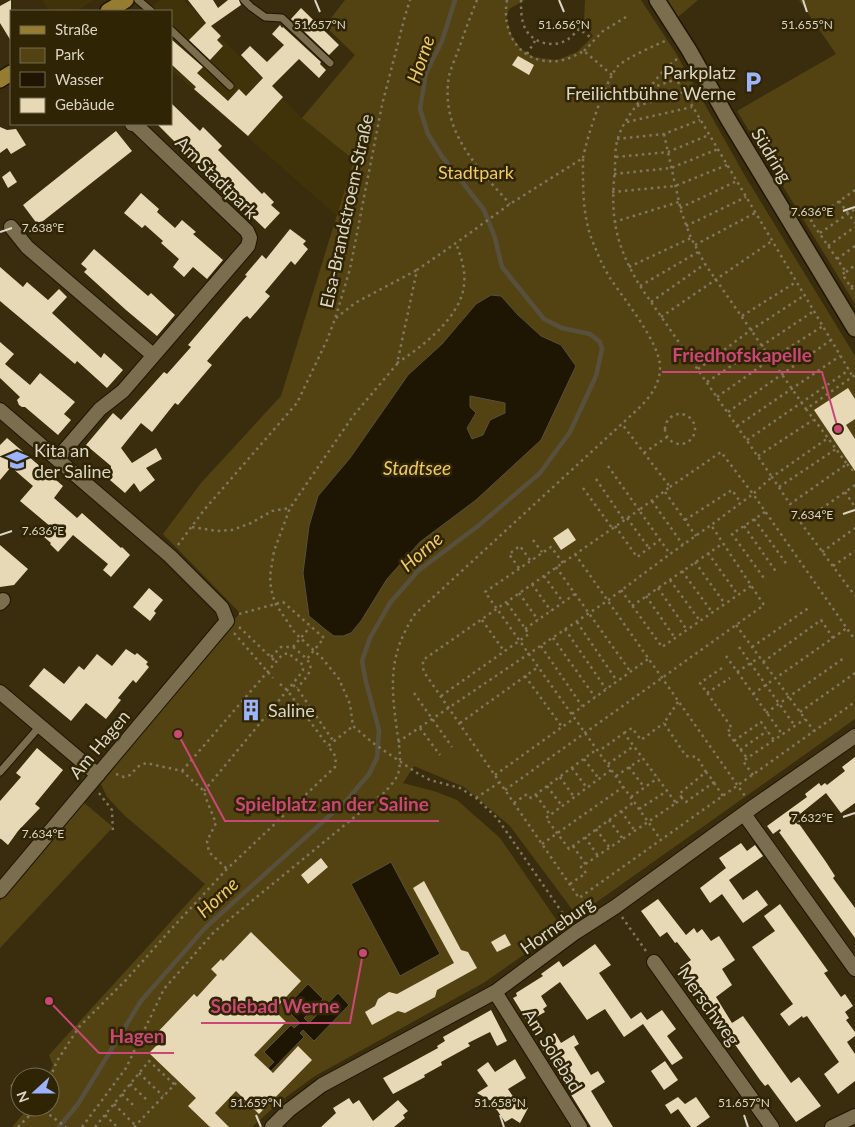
<svg xmlns="http://www.w3.org/2000/svg" width="855" height="1127" viewBox="0 0 855 1127" font-family="Lato,sans-serif">
<style>
.built{fill:#403209}
.green{fill:#544312;fill-rule:evenodd}
.water{fill:#1e1602;stroke:#57503c;fill-rule:evenodd}
.lines{fill:none;stroke-linecap:round;stroke-linejoin:round}
.stream{stroke:#57503c;stroke-width:4.5}
.building{fill:#e7d9b6}
.lane-casing{stroke:#201500;stroke-width:9}
.street-casing{stroke:#201500;stroke-width:16}
.secondary-casing{stroke:#201500;stroke-width:18}
.primary-casing{stroke:#201500;stroke-width:18}
.path{stroke:#81775e;stroke-width:2.5;stroke-dasharray:2.5 4;stroke-linecap:butt}
.lane{stroke:#7b6e4e;stroke-width:7}
.street{stroke:#7b6e4e;stroke-width:14}
.secondary{stroke:#7b6e4e;stroke-width:15}
.primary{stroke:#957c31;stroke-width:15}
.ticks{fill:none;stroke:#ddd6c5;stroke-width:2}
.labels{text-anchor:middle;dominant-baseline:central;stroke-width:5;stroke-linejoin:round;paint-order:stroke}
.poi-label{font-size:18px;fill:#ddd6c5;stroke:#2f2404;text-anchor:start}
.street-label{font-size:18px;fill:#ddd6c5;stroke:#2f2404}
.park-label{font-size:18px;fill:#eec966;stroke:#2f2404}
.water-label{font-size:19px;font-style:italic;fill:#eec966;stroke:#2f2404}
.ticks-label{font-size:12px;text-anchor:middle;fill:#ddd6c5;stroke:#2f2404;stroke-width:5;stroke-linejoin:round;paint-order:stroke}
.leader{fill:none;stroke:#c94876;stroke-width:2}
.callout-dot{fill:#c94876;stroke:#2f2404;stroke-width:2}
.callout-label{font-size:19px;text-anchor:middle;font-weight:bold;fill:#c94876;stroke:#2f2404;stroke-width:5;stroke-linejoin:round;paint-order:stroke}
</style>
<rect width="100%" height="100%" fill="#392d0e"/>
<path class="built" d="M 42,0 L 94,0 L 76,11 L 49,11 Z
M 160,0 L 183,0 L 302,118 L 354,160 L 337,216 L 171,70 L 171,11 L 145,11 Z"/>
<path class="green" d="M 345,0 L 525,0 L 509,9 L 506,19 L 512,36 L 521,49 L 534,57 L 557,60 L 577,52 L 593,36 L 584,23 L 585,0 L 641,0 L 677,55 L 745,176 L 855,356 L 855,719 L 577,916 L 510,826 L 464,787 L 414,766 L 403,783 L 437,792 L 457,800 L 500,838 L 562,928 L 485,982 L 315,1076 L 282,1100 L 252,1127 L 12,1127 L 29,1107 L 50,1107 L 50,1077 L 47,1077 L 53,1065 L 49,1055 L 205,884 L 124,815 L 107,797 L 101,784 L 240,613 L 163,534 L 201,483 L 281,396 L 354,160 L 302,118 L 355,55 L 325,26 ZM 501,296 L 518,315 L 541,336 L 561,345 L 541,440 L 476,500 L 420,542 L 387,579 L 361,621 L 351,633 L 334,636 L 309,616 L 303,573 L 309,526 L 318,496 L 350,458 L 408,375 L 442,344 Z
M 666,0 L 698,0 L 678,17 Z
M 799,0 L 855,0 L 855,304 L 737,111 L 836,54 Z
M 470,396 L 505,403 L 505,413 L 490,420 L 483,435 L 472,439 L 467,429 L 476,413 L 470,407 Z
M 83,802 L 113,827 L 0,948 L 0,901 Z"/>
<path class="water" d="M 491,295 L 501,296 L 518,315 L 541,336 L 561,345 L 576,366 L 541,440 L 476,500 L 420,542 L 387,579 L 361,621 L 351,633 L 343,636 L 334,636 L 326,630 L 309,616 L 303,573 L 309,526 L 318,496 L 350,458 L 408,375 L 442,344 L 476,304 ZM 470,396 L 505,403 L 505,413 L 490,420 L 483,435 L 472,439 L 467,428 L 476,413 L 470,407 Z
M 391,862 L 440,954 L 400,976 L 351,884 Z
M 308,984 L 323,999 L 304,1018 L 309,1023 L 338,993 L 349,1005 L 314,1041 L 303,1030 L 300,1033 L 304,1037 L 271,1071 L 268,1068 L 274,1062 L 264,1052 L 291,1025 L 294,1028 L 300,1023 L 285,1008 Z"/>
<g class="lines">
<path class="stream" d="M 59,1127 L 78,1104 L 141,1001 L 205,928 L 347,800 L 369,774 L 377,758 L 379,730 L 366,682 L 362,661 L 370,638 L 390,603 L 418,571 L 478,526 L 540,473 L 570,432 L 596,376 L 602,349 L 600,342 L 590,334 L 562,328 L 544,319 L 502,267 L 495,238 L 484,210 L 441,155 L 428,134 L 420,109 L 426,73 L 442,41 L 455,0"/>
</g>
<path class="building" d="M 11,0 L 11,41 L 0,23 L 0,6 Z
M 188,0 L 213,0 L 218,8 L 228,0 L 239,0 L 241,5 L 211,26 L 221,36 L 217,40 L 223,46 L 210,60 L 189,40 L 206,23 Z
M 301,8 L 339,45 L 329,55 L 291,19 Z
M 280,25 L 282,28 L 283,27 L 321,62 L 320,64 L 326,70 L 319,78 L 299,59 L 272,86 L 283,97 L 248,136 L 194,89 L 196,87 L 171,64 L 171,39 L 203,67 L 197,73 L 228,101 L 239,89 L 246,96 L 263,78 L 241,55 L 250,46 L 267,62 L 284,45 L 272,34 Z
M 518,56 L 534,65 L 529,75 L 512,65 Z
M 171,103 L 200,131 L 203,127 L 222,146 L 218,150 L 262,194 L 264,192 L 274,202 L 271,205 L 280,213 L 265,229 L 246,211 L 247,209 L 202,166 L 201,168 L 157,124 L 171,124 Z
M 0,127 L 7,130 L 16,129 L 26,145 L 11,154 L 7,148 L 0,153 Z
M 116,131 L 132,151 L 38,225 L 23,205 Z
M 10,171 L 17,182 L 8,188 L 2,177 Z
M 141,193 L 159,209 L 157,212 L 175,228 L 182,220 L 196,232 L 193,234 L 223,260 L 207,279 L 193,267 L 184,277 L 173,267 L 179,259 L 161,243 L 163,241 L 145,225 L 142,228 L 124,213 Z
M 290,229 L 306,241 L 303,244 L 308,249 L 295,265 L 291,261 L 265,292 L 270,296 L 250,319 L 247,316 L 243,319 L 207,361 L 212,365 L 178,405 L 175,403 L 152,432 L 141,423 L 121,448 L 132,463 L 156,448 L 162,459 L 146,468 L 155,480 L 140,492 L 134,483 L 125,493 L 110,480 L 111,466 L 86,445 L 113,413 L 121,420 L 164,372 L 167,374 L 191,347 L 188,345 L 247,276 L 245,275 L 262,255 L 266,259 Z
M 94,249 L 148,296 L 151,293 L 175,315 L 157,336 L 126,310 L 84,272 L 87,269 L 81,264 Z
M 0,267 L 23,287 L 27,282 L 48,300 L 59,289 L 67,297 L 52,313 L 101,358 L 104,353 L 123,370 L 107,388 L 77,361 L 75,364 L 0,301 Z
M 0,342 L 14,354 L 5,364 L 30,385 L 40,373 L 75,402 L 64,414 L 71,420 L 58,435 L 25,407 L 22,407 L 19,405 L 17,400 L 20,397 L 0,378 Z
M 848,388 L 855,399 L 855,419 L 846,425 L 855,439 L 855,471 L 814,410 Z
M 7,438 L 63,486 L 54,498 L 77,518 L 82,513 L 121,548 L 122,547 L 130,555 L 111,577 L 103,570 L 108,564 L 73,535 L 58,552 L 50,544 L 51,543 L 44,537 L 50,530 L 49,529 L 51,527 L 20,501 L 33,486 L 11,467 L 0,480 L 0,445 Z
M 568,528 L 576,540 L 561,550 L 553,538 Z
M 0,545 L 28,569 L 14,585 L 0,587 Z
M 149,588 L 163,600 L 154,611 L 156,613 L 150,621 L 133,607 Z
M 126,649 L 135,655 L 137,653 L 148,662 L 146,664 L 149,667 L 136,683 L 133,680 L 118,698 L 121,700 L 106,719 L 86,703 L 71,721 L 29,686 L 44,668 L 64,684 L 79,666 L 84,670 L 97,654 L 112,666 Z
M 37,748 L 63,770 L 35,804 L 40,808 L 18,831 L 8,845 L 0,838 L 0,801 L 21,777 L 16,773 Z
M 855,757 L 855,803 L 841,813 L 826,793 L 795,818 L 826,862 L 835,876 L 833,878 L 855,908 L 855,938 L 779,832 L 781,831 L 780,829 L 773,834 L 767,826 L 807,797 L 805,794 L 819,783 L 821,786 L 825,783 L 827,785 L 845,771 L 842,767 Z
M 741,843 L 747,851 L 755,845 L 763,856 L 729,880 L 743,900 L 757,890 L 768,905 L 743,923 L 722,894 L 710,903 L 700,888 L 726,868 L 719,858 Z
M 321,858 L 328,867 L 308,884 L 301,875 Z
M 424,881 L 461,950 L 468,952 L 477,968 L 437,990 L 435,997 L 405,1013 L 398,1011 L 372,1025 L 365,1012 L 375,1006 L 378,999 L 389,992 L 397,994 L 454,963 L 413,888 Z
M 658,899 L 686,935 L 694,928 L 697,933 L 702,929 L 711,941 L 719,936 L 735,960 L 722,969 L 732,985 L 716,997 L 732,1023 L 743,1016 L 791,1083 L 799,1077 L 821,1106 L 796,1122 L 768,1084 L 765,1086 L 760,1080 L 724,1029 L 725,1028 L 680,968 L 691,960 L 677,942 L 675,943 L 667,932 L 660,937 L 641,911 Z
M 780,904 L 828,971 L 824,973 L 841,997 L 845,994 L 853,1006 L 845,1012 L 849,1018 L 846,1020 L 855,1032 L 855,1036 L 847,1042 L 855,1054 L 855,1081 L 838,1094 L 824,1074 L 839,1062 L 807,1016 L 803,1018 L 802,1016 L 789,1026 L 780,1014 L 793,1004 L 752,947 L 775,931 L 764,916 Z
M 251,932 L 301,981 L 274,1010 L 286,1022 L 254,1055 L 273,1073 L 298,1046 L 312,1060 L 259,1114 L 236,1091 L 215,1113 L 229,1127 L 210,1127 L 188,1106 L 196,1098 L 149,1053 L 160,1042 L 154,1036 L 194,994 L 197,997 L 217,975 L 211,969 L 221,959 L 223,961 Z
M 505,934 L 511,945 L 497,952 L 491,942 Z
M 595,944 L 611,965 L 599,973 L 631,1019 L 641,1012 L 647,1020 L 662,1010 L 676,1029 L 667,1036 L 683,1058 L 672,1065 L 643,1024 L 624,1037 L 605,1009 L 587,1020 L 560,982 L 541,996 L 547,1006 L 543,1009 L 545,1012 L 531,1020 L 529,1017 L 526,1019 L 513,998 L 517,996 L 516,993 L 543,976 L 541,974 L 559,961 L 563,967 Z
M 491,1010 L 507,1041 L 497,1046 L 490,1032 L 468,1043 L 470,1046 L 441,1062 L 442,1065 L 424,1075 L 425,1077 L 393,1094 L 383,1078 L 438,1048 L 437,1046 L 445,1041 L 443,1037 Z
M 555,1033 L 561,1043 L 574,1035 L 579,1044 L 574,1047 L 591,1075 L 598,1071 L 605,1082 L 591,1091 L 613,1127 L 591,1127 L 557,1072 L 539,1043 Z
M 515,1059 L 526,1078 L 508,1089 L 516,1101 L 528,1108 L 520,1123 L 512,1118 L 505,1122 L 497,1110 L 488,1105 L 493,1102 L 477,1093 L 488,1086 L 477,1070 L 488,1062 L 495,1072 Z
M 665,1061 L 678,1080 L 664,1090 L 651,1071 Z
M 678,1097 L 685,1104 L 696,1097 L 710,1117 L 696,1127 L 691,1127 L 678,1109 L 671,1114 L 665,1105 Z
M 349,1098 L 353,1104 L 359,1100 L 373,1121 L 398,1100 L 408,1111 L 403,1115 L 405,1118 L 394,1127 L 321,1127 L 336,1113 L 333,1108 Z"/>
<g class="lines">
<g class="lane-casing">
<path id="lane" d="M 138,0 L 151,11
M 244,0 L 251,7 L 265,17 L 282,18 L 330,63
M 171,30 L 230,86
M 0,772 L 40,726"/>
</g>
<g class="street-casing">
<path id="street" d="M 11,227 L 27,247 L 153,355
M 0,410 L 170,556 L 222,608 L 227,621 L 0,891
M 57,459 L 100,409 L 123,391 L 248,246 L 250,238 L 247,231 L 136,125 L 132,124
M 0,603 L 3,600
M 0,692 L 98,775
M 744,814 L 855,969
M 654,962 L 772,1127
M 495,992 L 580,1127
M 272,1127 L 289,1110 L 322,1085 L 495,992 L 576,932 L 615,907 L 753,807 L 855,736
M 832,1127 L 855,1116"/>
</g>
<g class="secondary-casing">
<path id="secondary" d="M 657,0 L 689,50 L 728,119 L 855,329"/>
</g>
<g class="primary-casing">
<path id="primary" d="M 108,11 L 126,0
M 0,80 L 11,73"/>
</g>
<path class="path" d="M 477,0 C 470,17 464,34 458,51 C 455,59 451,68 449,76 C 440,131 476,166 510,204
M 507,0 C 501,34 521,65 558,61 C 567,60 576,55 584,51 L 612,75
M 521,0 C 521,10 521,21 526,30 C 533,42 548,46 560,43 C 568,41 574,34 579,29 L 593,39
M 584,51 L 603,31 L 626,17
M 527,54 L 535,41
M 677,59 C 664,68 654,82 644,95 C 634,109 623,122 618,138 C 615,147 615,159 615,169 C 610,217 615,244 640,286 L 772,477 L 753,494 L 855,640
M 668,65 L 853,377
M 651,88 L 677,79
M 637,106 L 684,92
M 627,122 L 692,107
M 664,134 L 681,211 L 691,238 L 705,264 L 806,409 L 855,375
M 617,139 L 664,134 L 700,120
M 616,157 L 668,152 L 709,135
M 583,158 C 587,137 605,81 618,66 C 628,57 654,46 667,40
M 614,174 L 671,168 L 718,149
M 855,190 L 811,221 L 846,272 L 842,274 L 855,293
M 612,192 L 675,186 L 727,165
M 839,201 L 855,223
M 680,208 L 737,181
M 614,222 L 679,202
M 686,226 L 746,197
M 820,233 L 855,209
M 695,245 L 755,213
M 828,246 L 855,227
M 837,259 L 855,246
M 629,267 L 691,238
M 846,272 L 855,265
M 640,286 L 698,252
M 851,287 L 855,284
M 651,302 L 705,264
M 742,316 L 796,282
M 661,317 L 772,241
M 336,318 L 355,303 L 417,270
M 397,363 C 422,347 461,317 464,285 C 466,271 461,257 456,243
M 698,369 L 751,330 L 805,295
M 707,382 L 814,311
M 717,397 L 771,359 L 823,326
M 806,409 L 828,438 L 772,477 L 790,504 L 847,464 L 828,438
M 728,412 L 831,340
M665 429a15 15 0 1 1 30 0a15 15 0 1 1-30 0Z
M 737,426 L 840,356
M 747,440 L 849,370
M 644,453 L 667,437
M 758,456 L 813,420
M 847,464 L 855,473
M 608,466 L 639,510 L 423,660 L 423,668 L 424,672 L 579,898 L 855,702
M 596,479 L 624,520
M 855,485 L 801,523 L 855,596
M 670,487 L 721,452 L 753,494 L 711,525
M 779,487 L 836,449
M 583,488 L 612,528
M 665,492 L 696,536
M 845,492 L 855,507
M 652,501 L 683,545
M 765,512 L 732,534 L 766,581
M 627,518 L 649,548
M 754,519 L 788,566
M 685,520 L 732,490 L 741,503
M 615,526 L 637,557 L 660,540
M 744,526 L 777,573
M 192,527 L 217,531 L 232,530 L 251,523 L 272,511 L 290,508
M 533,540 L 542,552
M 178,545 L 204,510 L 297,403 L 327,340 L 335,319 L 350,269 L 382,105 L 405,16 L 410,0
M 822,552 L 855,528
M 708,553 L 738,595
M 575,554 L 745,796
M 695,562 L 725,604
M 563,563 L 551,547 L 485,592 L 661,840
M 833,566 L 855,551
M 556,567 L 630,671
M 519,568 L 509,554 L 520,546 L 530,560
M 682,571 L 712,612
M 544,576 L 563,602
M 670,580 L 700,621
M 532,584 L 551,611
M 658,588 L 687,630
M 621,590 L 662,647 L 751,586
M 519,593 L 538,620
M 646,596 L 675,638
M 632,606 L 722,544
M 239,614 L 283,602 L 324,638 L 307,659
M 482,620 L 504,651
M 577,622 L 617,681
M 736,625 L 814,731
M 239,627 L 276,662
M 525,629 L 575,594
M 565,629 L 606,689
M 234,633 L 273,678
M 553,638 L 595,697
M 541,646 L 582,706
M 293,647 L 310,627
M 739,647 L 795,726
M 752,647 L 810,607
M 726,656 L 782,734
M 271,657 L 281,647 L 293,647 C 315,665 316,667 297,688
M 763,662 L 821,620 L 833,638
M 722,668 L 700,683 L 732,728 L 727,732 L 747,758
M 737,672 L 760,657
M 525,676 L 562,727 L 575,718
M 280,684 L 287,690 L 328,746
M 293,685 L 297,688 L 334,742
M 414,693 L 452,747
M 707,693 L 730,678
M 753,694 L 847,628
M 441,696 L 529,634 L 507,603
M 678,702 L 664,723 L 686,756 L 697,757 L 706,772
M 800,712 L 855,673
M 766,713 L 844,658
M 572,714 L 648,659
M 460,723 L 538,667
M 420,728 L 440,755
M 624,733 L 632,728 L 641,740 L 664,723
M 734,741 L 761,722 L 774,740
M 398,742 L 607,601 L 670,554
M 740,750 L 767,731
M 584,759 L 599,779
M 608,764 L 634,746
M 629,767 L 644,787
M 572,768 L 587,788
M 611,770 L 546,818 L 569,849 L 634,802
M 182,771 L 282,655 L 288,653 L 303,665 L 303,670 L 299,676 L 204,791
M 116,774 L 124,777 L 130,775 L 139,766 L 146,763 L 182,771 L 204,791 L 207,801 L 216,823 L 207,841 L 209,852 L 227,869
M 495,775 L 562,727
M 753,775 L 743,761 L 805,719
M 616,776 L 643,758
M 560,777 L 574,797
M 714,783 L 723,796
M 547,786 L 562,806
M 505,790 L 764,605 L 711,525 L 670,554 L 639,510 L 670,487 L 622,424
M 99,793 L 112,810 L 113,834
M 536,795 L 550,815
M 631,797 L 658,778
M 476,798 L 500,782
M 514,803 L 527,794 L 531,798 L 597,749
M 676,803 L 682,798 L 686,802 L 714,782 L 706,772 L 679,794 L 682,798
M 639,809 L 667,791
M 621,811 L 635,831
M 609,820 L 623,839
M 596,829 L 610,848
M 585,837 L 598,856
M 542,844 L 623,787
M 573,846 L 586,865
M 570,884 L 586,873 L 581,867 L 676,803 L 624,733 L 599,751
M 622,917 L 646,951
M 139,1073 L 163,1096
M 50,1078 L 57,1061 L 79,1027 L 126,980 L 174,926 L 227,869 L 335,767 L 336,757 L 328,746 L 353,726
M 130,1084 L 146,1099
M 11,1085 L 20,1092
M 122,1094 L 136,1108
M 114,1104 L 136,1126
M 39,1107 L 66,1127
M 105,1115 L 117,1127
M 18,1127 L 38,1107
M 82,1127 L 126,1068 L 164,989 L 214,932 L 385,792 C 389,787 396,780 398,774 C 402,761 399,744 397,731 C 391,685 388,655 415,614 L 638,409 C 650,397 660,385 660,367 C 660,343 624,299 610,278 C 604,268 599,258 595,247 C 582,219 583,189 583,158 L 510,204 L 456,243 L 417,270 L 397,364 L 353,416 L 290,508 L 274,551 L 270,576 L 271,589 L 275,603 L 295,633 L 322,658 L 339,679 L 350,704 L 353,726 L 373,743 L 417,773 L 430,780 L 460,788 L 476,798 L 497,818 L 568,921
M 95,1127 L 149,1061 L 175,1085
M 134,1127 L 178,1081"/>
<use href="#lane" class="lane"/>
<use href="#street" class="street"/>
<use href="#secondary" class="secondary"/>
<use href="#primary" class="primary"/>
</g>
<path class="ticks" d="M 315,0 L 320,12M 559,0 L 564,12M 803,0 L 807,12M 843,211 L 855,207M 0,232 L 12,228M 843,514 L 855,510M 0,535 L 12,531M 843,817 L 855,813M 0,838 L 12,834M 256,1115 L 261,1127M 500,1115 L 504,1127M 744,1115 L 748,1127"/>
<defs>
<g id="parking-bare" transform="scale(1.725)"><path d="M-3.5-5.5H1a3.5 3.5 0 0 1 0 7H-1V5.5H-3.5ZM-1-3.4V-.6H.8a1.4 1.4 0 0 0 0-2.8Z" fill="#9bb4fd" stroke="#2f2404" stroke-width="2.5" paint-order="stroke"/></g>
<g id="school-bare" transform="scale(1.725)"><path d="M0-5L7-2L0 1L-7-2ZM-4 1L0 2.5L4 1V4Q0 6-4 4Z" fill="#9bb4fd" stroke="#2f2404" stroke-width="2.5" paint-order="stroke"/></g>
<g id="building-bare" transform="scale(1.725)"><path d="M-4-6H4V6H1V3H-1V6H-4ZM-2.5-4.3h1.7v1.8h-1.7ZM.8-4.3h1.7v1.8H.8ZM-2.5-1h1.7V.8h-1.7ZM.8-1h1.7V.8H.8Z" fill="#9bb4fd" stroke="#2f2404" stroke-width="2.5" paint-order="stroke"/></g>
</defs>
<g fill-rule="evenodd">
<use href="#parking-bare" x="753" y="82"/>
<use href="#school-bare" x="17" y="460"/>
<use href="#building-bare" x="251" y="710"/>
</g>
<g class="labels">
<g class="poi-label">
<text x="736" y="72" text-anchor="end">Parkplatz<tspan x="736" dy="21">Freilichtbühne Werne</tspan></text>
<text x="34" y="450">Kita an<tspan x="34" dy="21">der Saline</tspan></text>
<text x="268" y="710">Saline</text>
</g>
<g class="street-label">
<text transform="translate(772 155) rotate(59)">Südring</text>
<text transform="translate(217 177) rotate(45)">Am Stadtpark</text>
<text transform="translate(346 211) rotate(-78)">Elsa-Brandstroem-Straße</text>
<text transform="translate(99 744) rotate(-50)">Am Hagen</text>
<text transform="translate(557 925) rotate(-35)">Horneburg</text>
<text transform="translate(709 1006) rotate(54)">Merschweg</text>
<text transform="translate(553 1050) rotate(58)">Am Solebad</text>
</g>
<g class="park-label">
<text x="476" y="172">Stadtpark</text>
</g>
<g class="water-label">
<text transform="translate(420 59) rotate(-71)">Horne</text>
<text x="417" y="467">Stadtsee</text>
<text transform="translate(421 551) rotate(-41)">Horne</text>
<text transform="translate(217 897) rotate(-43)">Horne</text>
</g>
</g>
<g class="ticks-label">
<text x="320" y="29">51.657°N</text>
<text x="564" y="29">51.656°N</text>
<text x="807" y="29">51.655°N</text>
<text x="812" y="216">7.636°E</text>
<text x="43" y="232">7.638°E</text>
<text x="812" y="519">7.634°E</text>
<text x="43" y="535">7.636°E</text>
<text x="812" y="822">7.632°E</text>
<text x="43" y="838">7.634°E</text>
<text x="256" y="1107">51.659°N</text>
<text x="500" y="1107">51.658°N</text>
<text x="744" y="1107">51.657°N</text>
</g>
<path class="leader" d="M838 429L822 372H662M178 734L225 821H439M363 953L350 1023H201M49 1001L99 1053H174"/>
<g class="callout-dot">
<circle cx="838" cy="429" r="5"/>
<circle cx="178" cy="734" r="5"/>
<circle cx="363" cy="953" r="5"/>
<circle cx="49" cy="1001" r="5"/>
</g>
<g class="callout-label">
<text x="742" y="362">Friedhofskapelle</text>
<text x="332" y="811">Spielplatz an der Saline</text>
<text x="275" y="1013">Solebad Werne</text>
<text x="137" y="1043">Hagen</text>
</g>
<rect x="10" y="10" width="162" height="115" fill="#2f2404" stroke="#756b51"/>
<rect x="20" y="26" width="25" height="8" fill="#957c31" stroke="#756b51"/>
<text x="55" y="35" font-size="15" fill="#ddd6c5">Straße</text>
<rect x="20" y="48" width="25" height="15" fill="#544312" stroke="#756b51"/>
<text x="55" y="60" font-size="15" fill="#ddd6c5">Park</text>
<rect x="20" y="72" width="25" height="15" fill="#1e1602" stroke="#756b51"/>
<text x="55" y="85" font-size="15" fill="#ddd6c5">Wasser</text>
<rect x="20" y="98" width="25" height="15" fill="#e7d9b6" stroke="#756b51"/>
<text x="55" y="110" font-size="15" fill="#ddd6c5">Gebäude</text>
<g transform="translate(35 1092) rotate(249)"><circle r="24" fill="#2f2404" stroke="#756b51"/>
<path d="M0-4L9 19L0 12L-9 19Z" fill="#9bb4fd"/>
<text y="-8" font-size="14" font-weight="bold" text-anchor="middle" fill="#ddd6c5">N</text>
</g>
</svg>
